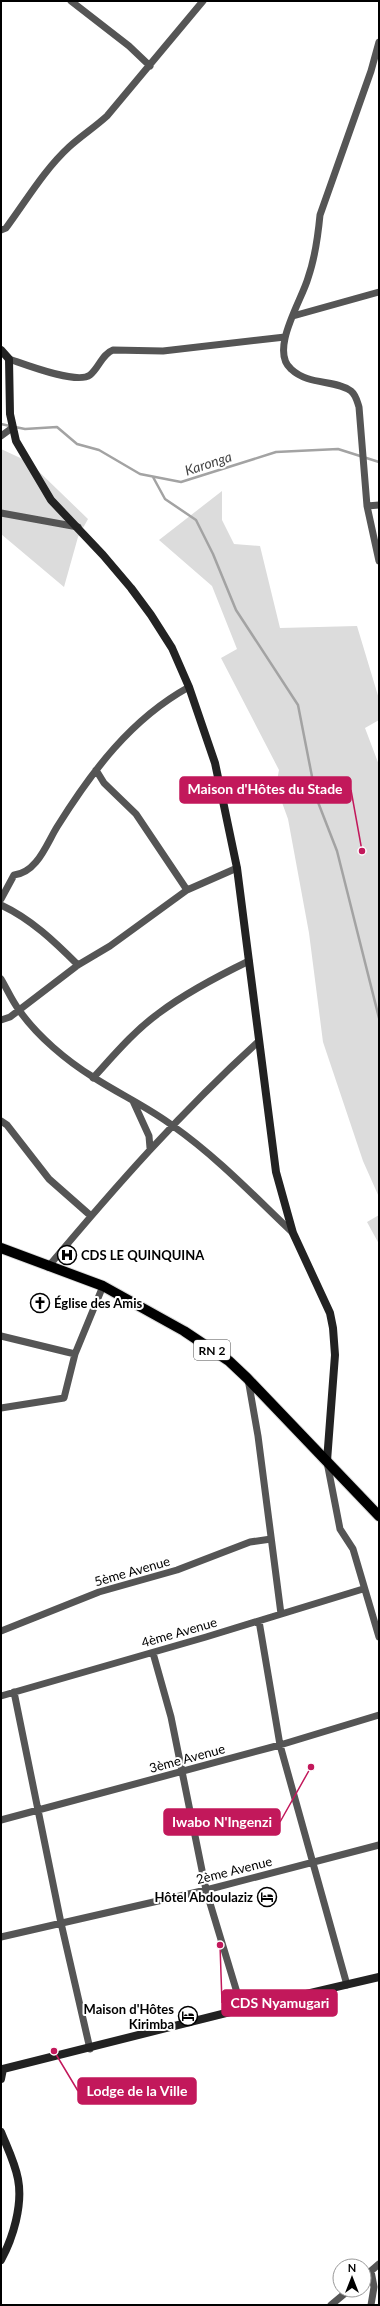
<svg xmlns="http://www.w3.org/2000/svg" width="380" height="2306" viewBox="0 0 380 2306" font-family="Lato,sans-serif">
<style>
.green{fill:#dcdcdc}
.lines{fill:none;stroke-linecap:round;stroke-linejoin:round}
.stream{stroke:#a3a3a3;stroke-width:2.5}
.primary-casing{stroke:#dbdbdb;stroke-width:12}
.street{stroke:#555;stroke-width:7}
.secondary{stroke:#222;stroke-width:8}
.primary{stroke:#000;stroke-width:10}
.labels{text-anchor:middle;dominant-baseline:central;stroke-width:4;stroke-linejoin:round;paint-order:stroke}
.shield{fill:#fff;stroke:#4c4c4c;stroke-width:1}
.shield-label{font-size:12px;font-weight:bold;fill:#000}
.poi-label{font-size:13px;font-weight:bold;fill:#000;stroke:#fff;text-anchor:start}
.street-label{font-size:13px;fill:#000;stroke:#fff}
.water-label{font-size:14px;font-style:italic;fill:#444;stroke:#fff}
.leader{fill:none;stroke:#c2185b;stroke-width:1.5}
.callout-dot{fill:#c2185b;stroke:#fff;stroke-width:1.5}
.callout{fill:#c2185b;stroke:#c2185b;stroke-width:1.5}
.callout-label{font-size:14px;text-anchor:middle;font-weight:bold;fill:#fff}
</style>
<rect width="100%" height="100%" fill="#fff"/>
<path class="green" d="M 1,449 L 29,462 L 88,519 L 78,537 L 64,587 L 1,534 Z
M 222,491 L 222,520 L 234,544 L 260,546 L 280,628 L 357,626 L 379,699 L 379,720 L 365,728 L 379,765 L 379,1197 L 363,1161 L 323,1042 L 309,933 L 288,819 L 276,786 L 279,770 L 221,658 L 237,649 L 212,586 L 159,540 Z
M 379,1215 L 379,1244 L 367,1222 Z"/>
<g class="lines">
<path class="stream" d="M 1,424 L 10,426
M 15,427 L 25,429 L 57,427 L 77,444 L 99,450 L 140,474 L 181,482 L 276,452 L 338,449 L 379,462
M 153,477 L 165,499 L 196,520 L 213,554 L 236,610 L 298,705 L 316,797 L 337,851 L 379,1018"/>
<g class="primary-casing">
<path id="primary" d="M 1,1248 L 103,1286 L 184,1331 L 229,1361 L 247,1378 L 379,1516"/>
</g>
<path class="street" d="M 71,1 L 129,46 L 150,66
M 379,42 L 371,71 L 320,215 C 318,236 315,258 308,278 C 302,300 269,350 291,369 C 309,386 335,379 351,391 C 356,395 357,401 359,407 L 367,506 L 379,561
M 1,230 L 6,228 C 26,201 44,170 69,147 C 81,136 95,127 107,116 L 203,1
M 293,316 L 379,292
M 9,359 C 24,364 77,385 90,375 C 99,368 102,354 113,350 L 163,351 L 285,337
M 1,436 L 12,428
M 367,506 L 379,505
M 1,513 L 78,527
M 96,770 L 104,783 L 136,814 L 187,890
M 1,899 L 14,875 C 37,873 47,843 57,827 C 92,771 131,719 189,687
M 1,905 C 31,919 54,941 78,965
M 1,979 C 7,989 12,1001 19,1010 C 37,1036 67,1061 93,1077 C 119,1094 148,1107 173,1126 C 217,1157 254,1196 293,1233
M 1,1020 L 10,1017 L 78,965 L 110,946 L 187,890 L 237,868
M 93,1078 C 114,1055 134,1031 159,1013 C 187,992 218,976 249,961
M 133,1101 L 149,1136 L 150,1148
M 1,1121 L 7,1125 L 49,1179 L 91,1216
M 48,1267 C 115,1187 182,1111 259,1041
M 1,1336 L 75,1354
M 248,1379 L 258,1436 L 281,1614
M 1,1408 L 64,1398 L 75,1354 L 103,1286
M 327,1462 L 340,1529 L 353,1549 L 379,1637
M 259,1621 L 280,1745 L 347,1985
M 1,1631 L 99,1592 L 177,1570 L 250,1542 L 271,1539
M 153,1653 L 171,1717 L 206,1890 L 242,2009
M 14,1692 L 61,1923 L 90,2049
M 1,1696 L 206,1637 L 363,1589
M 1,1820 L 280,1745 L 379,1715
M 1,1937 L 206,1890 L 379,1845
M 371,2271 L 374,2287 L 371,2305
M 364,2277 L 379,2264
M 331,2305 L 349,2290"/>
<path class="secondary" d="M 1,350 L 9,359 L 10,414 L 16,441 L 51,500 L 103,555 L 131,588 L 151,615 L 172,648 L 189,687 L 215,763 L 237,868 L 276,1172 L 293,1233 L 330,1313 L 333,1328 L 335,1355 L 327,1461
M 1,2079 L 3,2069 L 242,2009 L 379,1977
M 1,2132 C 7,2147 15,2163 18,2179 C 23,2205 13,2238 1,2260"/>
<use href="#primary" class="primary"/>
</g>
<defs>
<g id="hospital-ring" transform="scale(1)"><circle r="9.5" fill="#fff" stroke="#000" stroke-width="1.5"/><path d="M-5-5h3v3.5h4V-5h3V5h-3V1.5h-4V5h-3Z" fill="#000"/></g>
<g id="church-ring" transform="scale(1)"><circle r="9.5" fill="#fff" stroke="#000" stroke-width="1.5"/><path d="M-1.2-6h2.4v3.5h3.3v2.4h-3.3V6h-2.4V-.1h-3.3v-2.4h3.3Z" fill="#000"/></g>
<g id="hotel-ring" transform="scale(1)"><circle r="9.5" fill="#fff" stroke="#000" stroke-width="1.5"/><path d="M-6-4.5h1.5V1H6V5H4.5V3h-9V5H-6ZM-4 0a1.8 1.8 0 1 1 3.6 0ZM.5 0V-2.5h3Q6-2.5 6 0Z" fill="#000"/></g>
</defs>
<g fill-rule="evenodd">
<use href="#hospital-ring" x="67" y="1255"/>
<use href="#church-ring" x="40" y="1303"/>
<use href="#hotel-ring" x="267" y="1897"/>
<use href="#hotel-ring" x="188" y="2016"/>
</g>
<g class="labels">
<rect class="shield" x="194" y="1340" width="36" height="20" rx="3"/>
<g class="shield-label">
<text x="212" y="1350">RN 2</text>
</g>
<g class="poi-label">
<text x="81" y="1255">CDS LE QUINQUINA</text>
<text x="54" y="1303">Église des Amis</text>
<text x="253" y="1897" text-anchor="end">Hôtel Abdoulaziz</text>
<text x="174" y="2009" text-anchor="end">Maison d'Hôtes<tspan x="174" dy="15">Kirimba</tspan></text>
</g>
<g class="street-label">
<text transform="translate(132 1571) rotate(-16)">5ème Avenue</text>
<text transform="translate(179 1632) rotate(-16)">4ème Avenue</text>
<text transform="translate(187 1758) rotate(-15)">3ème Avenue</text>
<text transform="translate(234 1870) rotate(-14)">2ème Avenue</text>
</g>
<g class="water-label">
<text transform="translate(208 463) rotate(-18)">Karonga</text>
</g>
</g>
<path class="leader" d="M362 851L351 790M311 1767L280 1822M220 1945L222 2003M54 2051L78 2091"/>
<g class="callout-dot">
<circle cx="362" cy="851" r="4"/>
<circle cx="311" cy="1767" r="4"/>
<circle cx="220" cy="1945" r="4"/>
<circle cx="54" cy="2051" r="4"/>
</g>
<g class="callout">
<rect x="180" y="777" width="171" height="26" rx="4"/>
<rect x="164" y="1809" width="116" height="26" rx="4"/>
<rect x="222" y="1990" width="115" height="26" rx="4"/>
<rect x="78" y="2078" width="118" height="26" rx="4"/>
</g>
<g class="callout-label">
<text x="265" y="794">Maison d'Hôtes du Stade</text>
<text x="222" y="1827">Iwabo N'Ingenzi</text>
<text x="280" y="2008">CDS Nyamugari</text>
<text x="137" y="2096">Lodge de la Ville</text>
</g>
<rect width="380" height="2306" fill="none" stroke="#000000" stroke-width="4"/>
<g transform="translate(352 2278)"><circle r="19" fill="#ffffff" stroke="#999999"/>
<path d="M0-3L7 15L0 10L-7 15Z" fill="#000000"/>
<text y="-6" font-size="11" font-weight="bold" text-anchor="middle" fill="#000000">N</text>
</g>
</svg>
